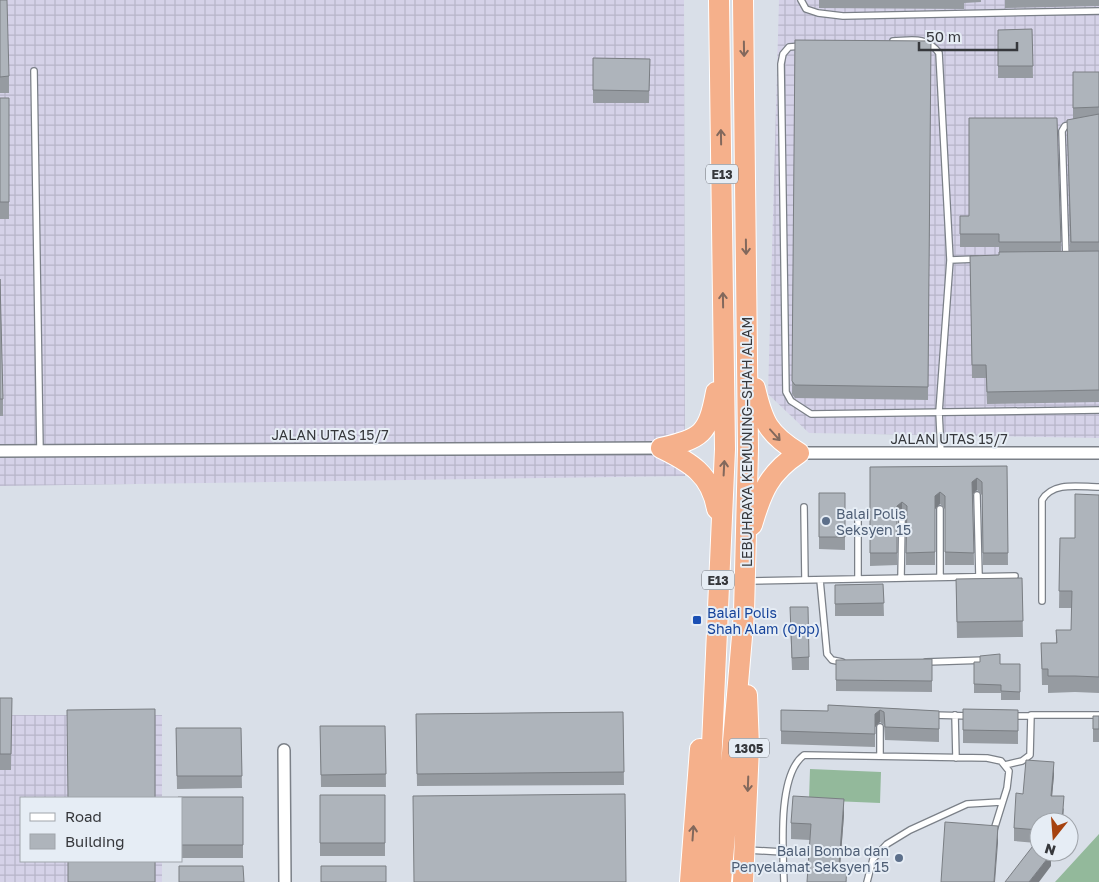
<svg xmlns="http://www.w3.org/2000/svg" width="1099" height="882" viewBox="0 0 1099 882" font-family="'Golos Text',sans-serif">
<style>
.industrial{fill:url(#industrial-grid)}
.grass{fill:#93b99b}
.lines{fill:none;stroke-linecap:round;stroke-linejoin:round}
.lane-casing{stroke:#7b8088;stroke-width:8}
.street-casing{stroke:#7b8088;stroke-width:14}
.highway-casing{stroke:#fff;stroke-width:22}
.lane{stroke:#fff;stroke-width:5.5}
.street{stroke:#fff;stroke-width:11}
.highway{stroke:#f5b08b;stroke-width:20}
.wall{fill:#969ba1}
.shaded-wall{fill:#7a7e83}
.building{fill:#aeb4bb;stroke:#7a7e83}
.oneway{stroke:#82685c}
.service-dot{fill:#5c6f8a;stroke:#e6edf5;stroke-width:2}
.transit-dot{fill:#1a4fb4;stroke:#e6edf5;stroke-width:2}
.labels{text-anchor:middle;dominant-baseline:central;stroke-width:4;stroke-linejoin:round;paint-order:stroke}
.shield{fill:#e6edf5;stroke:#6b6e74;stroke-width:1}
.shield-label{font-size:12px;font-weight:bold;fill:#36383c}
.street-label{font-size:14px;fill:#36383c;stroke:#e6edf5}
.service-label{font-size:14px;fill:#4e5e75;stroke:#e6edf5;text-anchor:start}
.transit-label{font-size:14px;fill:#164399;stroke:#e6edf5;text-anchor:start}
</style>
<defs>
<pattern id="industrial-grid" width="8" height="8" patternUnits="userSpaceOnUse" patternTransform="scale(1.25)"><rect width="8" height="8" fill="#d5d2e8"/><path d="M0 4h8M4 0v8" fill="none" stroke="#b7b5c8"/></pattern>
</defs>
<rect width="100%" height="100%" fill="#d9dfe8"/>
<path class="industrial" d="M 0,0 L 684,0 L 685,476 L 0,486 Z
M 779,0 L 1099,0 L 1099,438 L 809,433 L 768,394 Z
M 0,715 L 162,715 L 162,798 L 21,798 L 21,861 L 162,861 L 162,882 L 0,882 Z"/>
<path class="grass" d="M 810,769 L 881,772 L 880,803 L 809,800 Z
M 1099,834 L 1099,882 L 1055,882 Z"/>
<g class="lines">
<g class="lane-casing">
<path id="lane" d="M 801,0 L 806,9 L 818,13 L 843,16 L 1099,11
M 893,41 C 913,40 926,36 939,53 L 950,260 L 977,259
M 802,46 L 789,47 L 783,54 L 781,64 L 786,392 L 791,401 L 811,414 L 1099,410
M 34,71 L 40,451
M 1066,259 L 1062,131 L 1065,126 L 1074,124
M 941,453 L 939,412 L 950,260
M 977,495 L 979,576
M 804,507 L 805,580
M 940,509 L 940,577
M 858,519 L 858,579
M 901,578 L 902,519
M 820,580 L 827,654 L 832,660 L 842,662
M 747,581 L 1015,576
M 1042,601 L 1042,500 C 1053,481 1080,487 1099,487
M 926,662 L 987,660
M 932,715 L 971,716
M 955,715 L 956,758
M 1012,716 L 1030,716
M 880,756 L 880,727
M 1005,765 L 1022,761 L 1030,755 L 1031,715 L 1099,715
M 747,850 L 783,852
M 784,882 C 783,850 777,775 804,755 L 987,758 L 1001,761 L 1009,771 L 1007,788 L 993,833
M 867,882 L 873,859 L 887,844 L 910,830 L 967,804 L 1001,802"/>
</g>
<g class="street-casing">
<path id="street" d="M 0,451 L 661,448
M 799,453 L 1099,453
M 284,750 L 285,882"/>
</g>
<g class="highway-casing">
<path id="highway" d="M 661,448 C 702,438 708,435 716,392
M 661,448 C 690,462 711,474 717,509
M 752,525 C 762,491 769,473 799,453 C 768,434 763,422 755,388
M 690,882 L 700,749
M 706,882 L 725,449 L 719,0
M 721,882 L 744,613 L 748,449 L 743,0
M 743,882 L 749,747 L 747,695"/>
</g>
<use href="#lane" class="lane"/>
<use href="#street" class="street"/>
<use href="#highway" class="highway"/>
</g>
<path class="wall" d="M 0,0 L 9,76 L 9,93 L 0,93 Z
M 819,0 L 981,0 L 981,2 L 964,3 L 964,9 L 819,8 Z
M 1005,0 L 1099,0 L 1099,6 L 1005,8 Z
M 1032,29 L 1033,78 L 998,78 L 998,30 Z
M 795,40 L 931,41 L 928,400 L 795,398 L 792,394 Z
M 593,58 L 650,59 L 649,103 L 593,103 Z
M 1073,72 L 1099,72 L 1099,402 L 987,404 L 986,378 L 972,378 L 970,256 L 999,255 L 999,247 L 960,247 L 960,216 L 1061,242 L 1061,251 L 1070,251 L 1067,120 L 1073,119 Z
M 0,98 L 9,98 L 9,219 L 0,219 Z
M 0,279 L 3,399 L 3,416 L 0,416 Z
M 1007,466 L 1008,565 L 983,565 L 982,495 L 977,490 L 973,495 L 974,565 L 945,565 L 945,509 L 940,504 L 935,509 L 935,565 L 906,565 L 906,519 L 902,514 L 897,519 L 897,565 L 870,566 L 870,467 Z
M 819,493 L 845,493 L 845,550 L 819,549 Z
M 1099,495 L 1099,693 L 1075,692 L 1048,693 L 1048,685 L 1042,685 L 1041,643 L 1056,643 L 1056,630 L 1071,630 L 1072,608 L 1059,608 L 1060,538 L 1075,538 Z
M 1022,578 L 1023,637 L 957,638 L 956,579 Z
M 883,584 L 884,616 L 835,616 L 835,585 Z
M 790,620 L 809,657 L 809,670 L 792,670 Z
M 932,659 L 932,692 L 836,691 L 836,660 Z
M 974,662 L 1000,664 L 1020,664 L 1020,700 L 1001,700 L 1001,693 L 974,693 Z
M 0,698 L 12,698 L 11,770 L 0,770 Z
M 828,705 L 939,711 L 939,742 L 885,740 L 884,725 L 880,722 L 875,727 L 875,747 L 781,744 L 781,710 L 828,711 Z
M 963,709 L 1018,710 L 1018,744 L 963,743 Z
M 623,712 L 624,785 L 417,786 L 416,714 Z
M 1093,716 L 1099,716 L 1099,742 L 1093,742 Z
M 320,726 L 385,726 L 386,787 L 321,787 Z
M 176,728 L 241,728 L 242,788 L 177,789 Z
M 1054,775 L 1052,796 L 1064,809 L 1063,822 L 1039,822 L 1039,843 L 1037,843 L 1051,866 L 1036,843 L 1014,841 L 1014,828 L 1023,794 Z
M 320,795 L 385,795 L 385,856 L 320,856 Z
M 243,797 L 243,858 L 181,858 L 181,798 Z
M 844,815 L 840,865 L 847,882 L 810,840 L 791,839 L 791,823 Z"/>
<path class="shaded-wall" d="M 977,478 L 977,490 L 972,495 L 972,482 Z
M 940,492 L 940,504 L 935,509 L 935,496 Z
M 902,502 L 902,514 L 897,519 L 897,565 L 897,506 Z
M 880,710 L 880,722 L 875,727 L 875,714 Z
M 1054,762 L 1054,775 L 1051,808 L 1051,796 Z
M 844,799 L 844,815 L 839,881 L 839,865 Z
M 998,826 L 998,843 L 995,882 L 994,882 Z
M 1051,854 L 1051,866 L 1039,882 L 1029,882 Z"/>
<path class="building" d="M 0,0 L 7,0 L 9,76 L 0,77 Z
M 1032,29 L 1033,66 L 998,66 L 998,30 Z
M 795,40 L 931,41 L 928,387 L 795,385 L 792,381 Z
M 593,58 L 650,59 L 649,91 L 593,90 Z
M 1073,72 L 1099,72 L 1099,107 L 1073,108 Z
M 0,98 L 9,98 L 9,202 L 0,202 Z
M 1099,114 L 1099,242 L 1071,242 L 1067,120 Z
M 969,118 L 1057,118 L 1061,242 L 999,242 L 999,234 L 960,234 L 960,216 L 969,216 Z
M 1099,251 L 1099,390 L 987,392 L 986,365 L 972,365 L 970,256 L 999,255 L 999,252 Z
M 0,279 L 3,399 L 0,399 Z
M 1007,466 L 1008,553 L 983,553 L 982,482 L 977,478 L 972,482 L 974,553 L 945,552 L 945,496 L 940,492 L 935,496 L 935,552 L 906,553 L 907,506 L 902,502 L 897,506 L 897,553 L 870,553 L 870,467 Z
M 819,493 L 845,493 L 845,537 L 819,537 Z
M 1075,494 L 1099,495 L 1099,677 L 1075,676 L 1048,676 L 1048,669 L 1042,669 L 1041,643 L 1057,643 L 1056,630 L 1071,630 L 1072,591 L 1059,591 L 1060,538 L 1075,538 Z
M 1022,578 L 1023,621 L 957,622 L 956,579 Z
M 883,584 L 884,603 L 835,604 L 835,585 Z
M 790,607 L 808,607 L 809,657 L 792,658 Z
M 1000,654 L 1000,664 L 1020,664 L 1020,692 L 1001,691 L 1001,685 L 974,684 L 974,662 L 980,662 L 980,656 Z
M 932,659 L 932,681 L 836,680 L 836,660 Z
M 0,698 L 12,698 L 11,754 L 0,754 Z
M 828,705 L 939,711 L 939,729 L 885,727 L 884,712 L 880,710 L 875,714 L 875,734 L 781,731 L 781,710 L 828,711 Z
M 155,709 L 155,798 L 68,798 L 67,710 Z
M 963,709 L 1018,710 L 1018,731 L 963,730 Z
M 623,712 L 624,772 L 417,774 L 416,714 Z
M 1093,716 L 1099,716 L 1099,729 L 1093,729 Z
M 320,726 L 385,726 L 386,774 L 321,775 Z
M 176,728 L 241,728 L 242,776 L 177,776 Z
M 1026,760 L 1054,762 L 1051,796 L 1064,796 L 1062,822 L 1039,822 L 1039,830 L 1014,828 L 1016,793 L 1023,794 Z
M 625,794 L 626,882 L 414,882 L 413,796 Z
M 320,795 L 385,795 L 385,843 L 320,843 Z
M 793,796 L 844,799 L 839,865 L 847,866 L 846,882 L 807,882 L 811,824 L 791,823 Z
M 178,797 L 243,797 L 243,845 L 181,845 L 181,798 L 178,798 Z
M 945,822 L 998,826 L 994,882 L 941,882 Z
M 1036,842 L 1039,844 L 1039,852 L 1049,852 L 1051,854 L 1029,882 L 1005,882 Z
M 68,861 L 155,861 L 155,882 L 68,882 Z
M 179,866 L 243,866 L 244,882 L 179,882 Z
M 321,866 L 386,866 L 386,882 L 321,882 Z"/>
<defs><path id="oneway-shaft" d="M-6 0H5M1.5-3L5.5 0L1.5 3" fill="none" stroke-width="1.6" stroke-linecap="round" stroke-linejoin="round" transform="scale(1.25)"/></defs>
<g class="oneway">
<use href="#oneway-shaft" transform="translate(744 49) rotate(89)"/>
<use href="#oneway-shaft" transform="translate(721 137) rotate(-91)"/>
<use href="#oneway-shaft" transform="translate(746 247) rotate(89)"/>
<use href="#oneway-shaft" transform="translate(723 300) rotate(-91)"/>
<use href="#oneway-shaft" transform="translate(775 435) rotate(48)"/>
<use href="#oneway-shaft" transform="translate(724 468) rotate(-87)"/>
<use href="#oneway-shaft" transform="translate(748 784) rotate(92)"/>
<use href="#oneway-shaft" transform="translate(693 833) rotate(-86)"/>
</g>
<g class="service-dot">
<circle cx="826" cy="521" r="5"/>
<circle cx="899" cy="858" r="5"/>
</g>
<rect class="transit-dot" x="692" y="615" width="10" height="10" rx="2.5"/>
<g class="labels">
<g class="shield">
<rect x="706" y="164.5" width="32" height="19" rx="4"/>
<rect x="702" y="570.5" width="32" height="19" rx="4"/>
<rect x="729" y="738.5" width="40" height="19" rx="4"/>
</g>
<g class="shield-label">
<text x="722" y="174">E13</text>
<text x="718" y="580">E13</text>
<text x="749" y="748">1305</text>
</g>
<g class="street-label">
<text x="330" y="434">JALAN UTAS 15/7</text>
<text x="949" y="438">JALAN UTAS 15/7</text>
<text transform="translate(746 442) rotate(-90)">LEBUHRAYA KEMUNING–SHAH ALAM</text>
</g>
<g class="service-label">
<text x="836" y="513">Balai Polis<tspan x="836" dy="16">Seksyen 15</tspan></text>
<text x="889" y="850" text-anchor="end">Balai Bomba dan<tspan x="889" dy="16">Penyelamat Seksyen 15</tspan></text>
</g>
<g class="transit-label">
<text x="707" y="612">Balai Polis<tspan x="707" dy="16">Shah Alam (Opp)</tspan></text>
</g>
</g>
<rect x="20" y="797" width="162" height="65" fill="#e6edf5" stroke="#a0a5ab"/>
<rect x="30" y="813" width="25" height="8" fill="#ffffff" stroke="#a0a5ab"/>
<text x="65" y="822" font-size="15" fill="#36383c">Road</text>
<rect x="30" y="834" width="25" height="15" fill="#aeb4bb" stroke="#a0a5ab"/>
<text x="65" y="847" font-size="15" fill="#36383c">Building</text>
<g transform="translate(1054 837) rotate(197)"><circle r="24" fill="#e6edf5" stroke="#a0a5ab"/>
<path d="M0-4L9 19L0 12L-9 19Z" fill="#a6420f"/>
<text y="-8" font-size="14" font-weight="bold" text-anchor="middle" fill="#36383c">N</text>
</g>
<path d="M919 42v8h98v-8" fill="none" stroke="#36383c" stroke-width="2.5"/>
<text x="926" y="42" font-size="15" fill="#36383c" stroke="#e6edf5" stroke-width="4" paint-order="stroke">50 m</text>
</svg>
